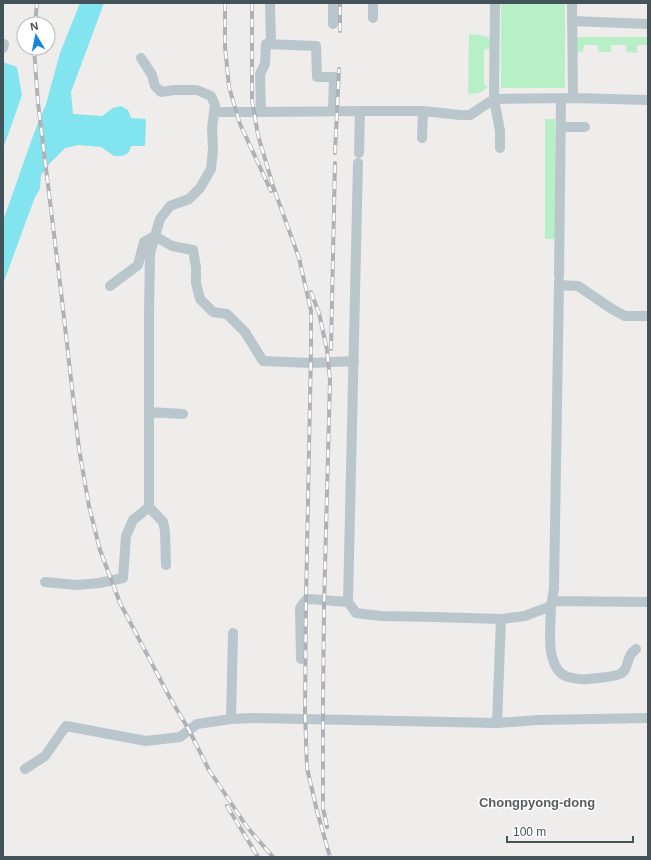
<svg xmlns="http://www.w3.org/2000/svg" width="651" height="860" viewBox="0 0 651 860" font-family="Helvetica,sans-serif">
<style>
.green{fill:#b7efc6}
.water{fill:#82e4ee}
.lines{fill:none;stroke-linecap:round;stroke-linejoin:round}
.minor{stroke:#b9c6cc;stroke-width:10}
.rail-casing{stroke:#aeb2b7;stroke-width:4}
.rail{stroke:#fff;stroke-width:2.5;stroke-dasharray:8;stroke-linecap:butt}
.labels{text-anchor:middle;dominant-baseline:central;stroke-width:3;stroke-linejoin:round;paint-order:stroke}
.quarter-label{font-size:13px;font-weight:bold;fill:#585d61;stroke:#fff}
</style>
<rect width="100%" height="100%" fill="#efecec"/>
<path class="green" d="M 501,3 L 565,3 L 565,88 L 501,88 Z
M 469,34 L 486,36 L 490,40 L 490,49 L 484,50 L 484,85 L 488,86 C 482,94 477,93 468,94 Z
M 577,37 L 648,37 L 648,45 L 637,45 L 637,53 L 626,52 L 626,45 L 611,45 L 611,52 L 598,52 L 598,45 L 584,45 L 583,52 L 577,52 Z
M 545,119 L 555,119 L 556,239 L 545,239 Z"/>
<path class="water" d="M 80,3 L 104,3 L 71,92 L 73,114 L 102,116 L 113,108 L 121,106 L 128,110 L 131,118 L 146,119 L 145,146 L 131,146 L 129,152 L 125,155 L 121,156 L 114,156 L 101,147 L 79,145 L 65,148 L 51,162 L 41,175 L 40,189 L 35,197 L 3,284 L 3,221 L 34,133 L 46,104 L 60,53 Z
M 3,62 L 17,67 L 22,95 L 3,149 Z"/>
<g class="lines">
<path class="minor" d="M 270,3 L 271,44
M 333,3 L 333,24
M 373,3 L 373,18
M 495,3 L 494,99 L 500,131 L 500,148
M 572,3 L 573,98
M 572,21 L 648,24
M 3,48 L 4,44
M 215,112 L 261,112 L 360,111 L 423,111 L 460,115
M 261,112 L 260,74 L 265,64 L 266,44 L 316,46 L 317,77 L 334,77 L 333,111
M 463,115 L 470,115 L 494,99 L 573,98 L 648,100
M 561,127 L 585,127
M 422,138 L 423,111
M 359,153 L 360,111
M 559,276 L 561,98
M 559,285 L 578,286 L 612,309 L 625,316 L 648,316
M 110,286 L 138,265 L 144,242 L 155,236 L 160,219 L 170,206 L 189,199 L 200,188 L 211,169 L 213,149 L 212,128 L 215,105 L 211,96 L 197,90 L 174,90 L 161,92 L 155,86 L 152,75 L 141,58
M 149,412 L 183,414
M 149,507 L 163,522 L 165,531 L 166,565
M 45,582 L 77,585 L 99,583 L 123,578 L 126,536 L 133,520 L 149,507 L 149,313 L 150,253 L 155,236 L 172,246 L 193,250 L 196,267 L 196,283 L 200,299 L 213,312 L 227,314 L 245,332 L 263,361 L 311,363 L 354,361
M 552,601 L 648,602
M 348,602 L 358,163
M 551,606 C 551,625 545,661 562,674 C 567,678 582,680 589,679 C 597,678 613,677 620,674 C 627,671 627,662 630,656 C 631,653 634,651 636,649
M 301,659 L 300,608 L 306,600 L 309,599 L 348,602 L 356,613 L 381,616 L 434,617 L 501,619 L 525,616 L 551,606 L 554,589 L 559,282
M 231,719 L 233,633
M 497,723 L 501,619
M 25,769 L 45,756 L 66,726 L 146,741 L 180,737 L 197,724 L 231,719 L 253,718 L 497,723 L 538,720 L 648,718"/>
<g class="rail-casing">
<path id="rail" d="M 225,3 L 225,46 L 229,87 L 240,124 L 271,191
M 252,3 L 252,100 L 258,135 L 273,186 L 299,258 L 311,311 L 311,350 L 306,600 L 305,712 L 307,768 L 317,811 L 330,857
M 35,24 L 37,3
M 340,31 L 340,3
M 34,48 L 38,103 L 60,283 L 79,449 L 89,506 L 100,550 L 120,603 L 170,698 L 189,730 L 209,770 L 247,827 L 273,857
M 335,153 L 339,69
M 311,292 L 319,313 L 327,350 L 330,380 L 324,607 L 323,704 L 323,808 L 327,827
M 331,349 L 335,163
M 227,806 L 258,857"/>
</g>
<use href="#rail" class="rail"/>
</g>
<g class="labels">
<g class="quarter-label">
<text x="537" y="802">Chongpyong-dong</text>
</g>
</g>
<rect width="651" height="860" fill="none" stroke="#44525a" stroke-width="8"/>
<g transform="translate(36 36) rotate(350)"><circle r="19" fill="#ffffff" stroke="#b4babd"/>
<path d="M0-3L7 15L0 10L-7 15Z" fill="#1386e2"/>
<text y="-6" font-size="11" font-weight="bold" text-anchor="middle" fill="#44525a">N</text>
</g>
<path d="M507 836v6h126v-6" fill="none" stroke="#44525a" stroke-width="2"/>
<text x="513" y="836" font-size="12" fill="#44525a" stroke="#ffffff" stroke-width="3" paint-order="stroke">100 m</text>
</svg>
